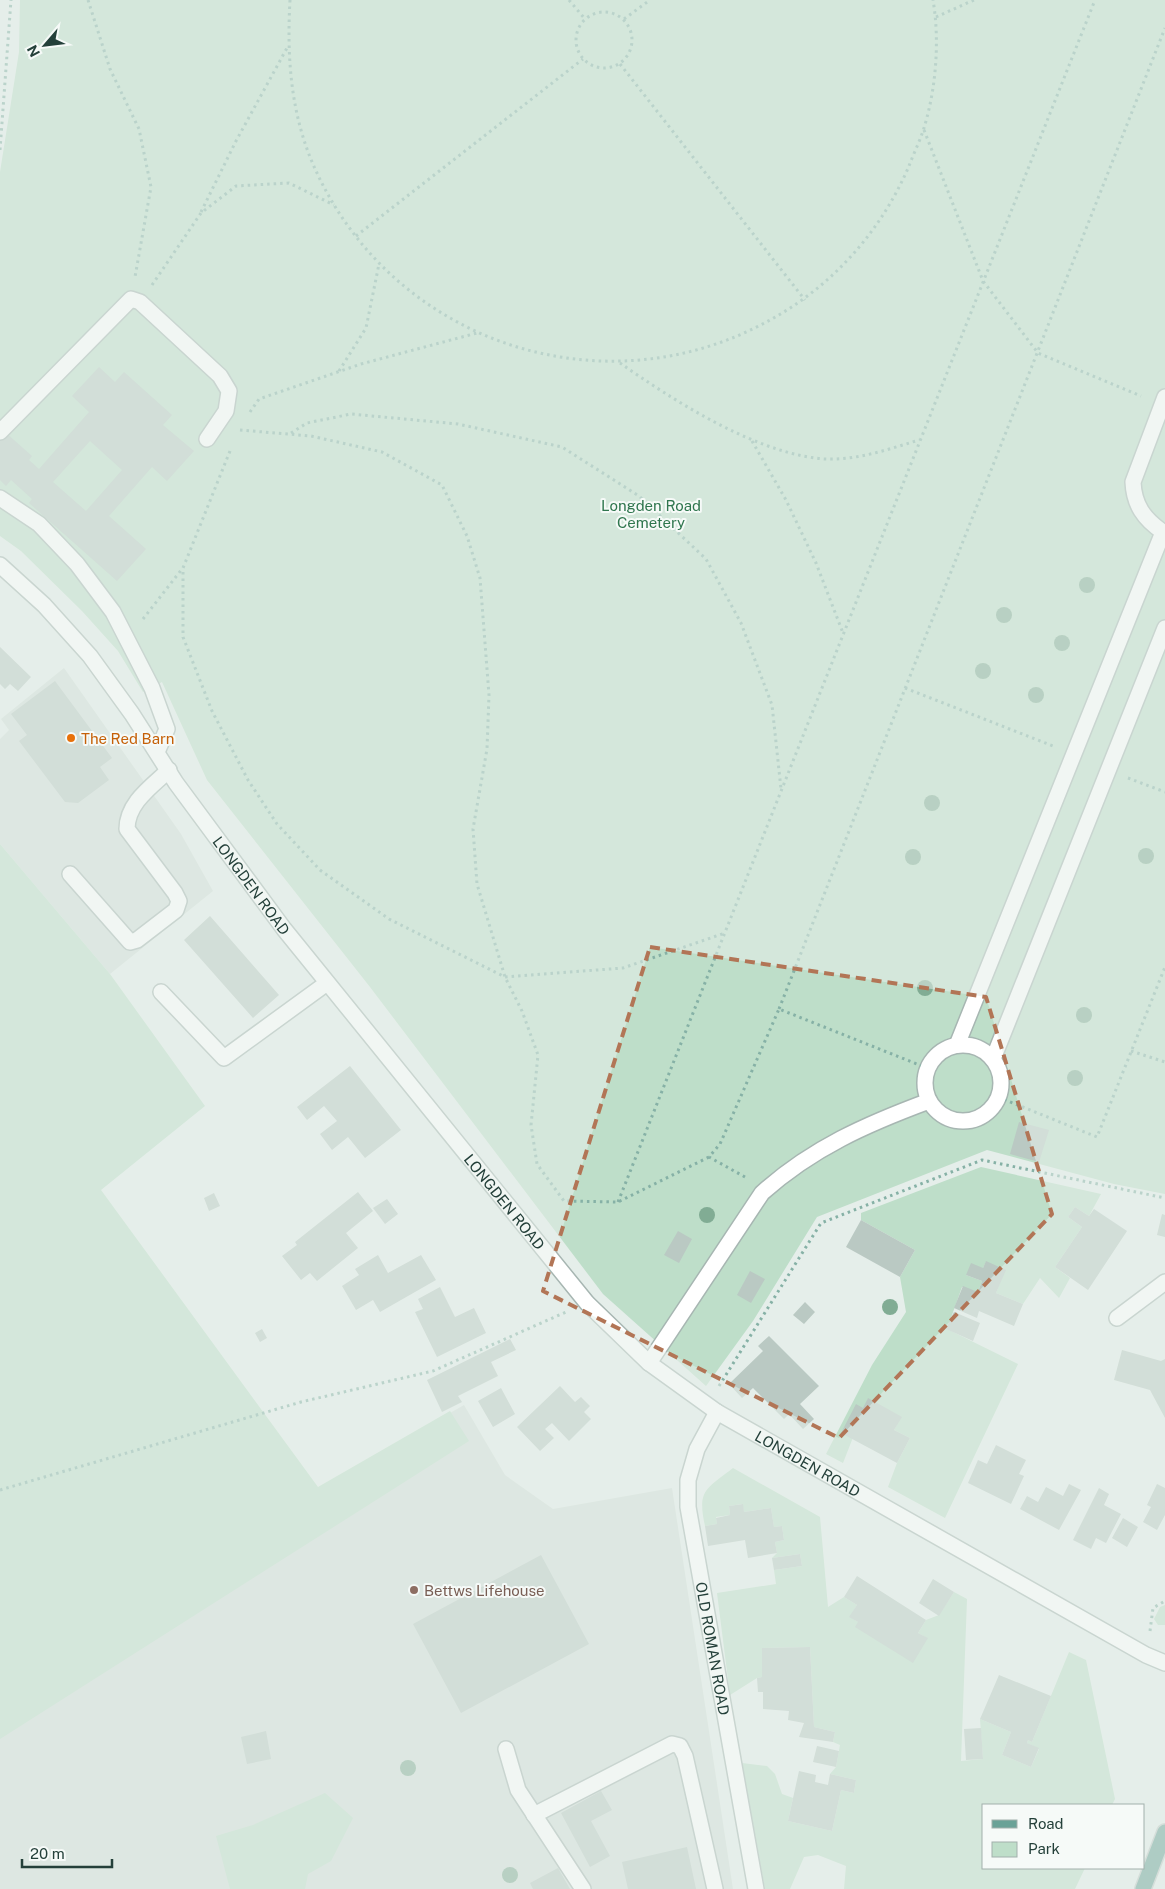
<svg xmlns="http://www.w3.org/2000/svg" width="1165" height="1889" viewBox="0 0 1165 1889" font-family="'Public Sans',sans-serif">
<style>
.built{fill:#d3ded9}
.green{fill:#bedec9}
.building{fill:#bac9c3;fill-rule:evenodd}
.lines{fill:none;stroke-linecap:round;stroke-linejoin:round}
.minor-casing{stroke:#a7b6b2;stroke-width:18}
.major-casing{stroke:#c2cac8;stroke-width:18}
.path{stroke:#86b1a6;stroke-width:3;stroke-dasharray:2.5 4;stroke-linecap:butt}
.minor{stroke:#fff;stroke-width:15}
.major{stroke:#6aa297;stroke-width:15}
.tree{fill:#81ac94}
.marked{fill:none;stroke:#b27556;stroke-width:4;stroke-dasharray:10 6;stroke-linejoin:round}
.food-dot{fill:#e8710a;stroke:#f6faf8;stroke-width:2}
.education-dot{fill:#8d6e63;stroke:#f6faf8;stroke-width:2}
.labels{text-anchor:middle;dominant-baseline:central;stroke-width:4;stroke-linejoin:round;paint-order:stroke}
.park-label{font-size:15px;fill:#2f764e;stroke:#f6faf8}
.food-label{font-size:15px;fill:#c56008;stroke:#f6faf8;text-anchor:start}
.street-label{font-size:15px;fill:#24403a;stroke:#f6faf8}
.education-label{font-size:15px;fill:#785e54;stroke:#f6faf8;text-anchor:start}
</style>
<rect width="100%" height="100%" fill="#e5eeea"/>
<path class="built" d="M 64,668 L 181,834 L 213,891 L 110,974 L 0,844 L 0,739 L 9,730 L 1,719 Z
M 464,1405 L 505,1475 L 553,1509 L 672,1488 L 733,1889 L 0,1889 L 0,1672 Z"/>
<path class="green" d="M 20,0 L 1165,0 L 1165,1194 L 1114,1184 L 987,1150 L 817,1217 L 753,1321 L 706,1386 L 603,1294 L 370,987 L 207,780 L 162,682 L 143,692 L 118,651 L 82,611 L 21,551 L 0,536 L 0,172 L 19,52 Z
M 0,844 L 110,974 L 205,1106 L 101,1190 L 318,1487 L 450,1411 L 469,1441 L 0,1739 Z
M 981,1167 L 1101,1194 L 1089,1216 L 1075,1207 L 1068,1217 L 1082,1227 L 1055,1267 L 1070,1278 L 1059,1298 L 1040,1278 L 1023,1304 L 996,1293 L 1005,1270 L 986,1262 L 983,1268 L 966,1275 L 982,1281 L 978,1292 L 962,1287 L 947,1329 L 1018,1364 L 945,1518 L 888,1487 L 897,1463 L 910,1438 L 894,1430 L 901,1417 L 868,1399 L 843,1463 L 826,1454 L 872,1365 L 906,1312 L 900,1277 L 915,1250 L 861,1220 L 861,1213 Z
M 733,1468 L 820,1517 L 828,1607 L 844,1597 L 857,1605 L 850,1617 L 858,1622 L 927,1638 L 918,1633 L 926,1620 L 939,1615 L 954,1592 L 967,1599 L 961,1761 L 983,1759 L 980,1719 L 1011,1732 L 1002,1755 L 1031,1767 L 1039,1749 L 1027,1743 L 1028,1740 L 1032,1742 L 1069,1652 L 1086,1660 L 1115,1799 L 1112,1805 L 984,1805 L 984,1868 L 1085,1868 L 1075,1889 L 844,1889 L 846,1866 L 818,1855 L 804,1857 L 790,1889 L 765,1889 L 742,1763 L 767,1766 L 775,1774 L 782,1794 L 793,1798 L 788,1821 L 832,1831 L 841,1790 L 854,1793 L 856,1780 L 830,1774 L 836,1767 L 840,1745 L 833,1742 L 835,1732 L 814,1727 L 810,1647 L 762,1648 L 762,1677 L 757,1678 L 730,1695 L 717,1593 L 776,1584 L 774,1570 L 802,1566 L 800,1554 L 772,1558 L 777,1553 L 775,1542 L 784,1540 L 782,1526 L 774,1527 L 771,1508 L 744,1512 L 742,1504 L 729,1506 L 730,1515 L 716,1517 L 717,1524 L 705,1526 C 697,1490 706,1489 733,1468 Z
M 1165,1605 L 1165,1625 L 1158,1625 L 1154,1619 L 1160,1607 Z
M 325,1793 L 353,1818 L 331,1861 L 308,1874 L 305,1889 L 230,1889 L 216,1836 L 253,1825 Z"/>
<path class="building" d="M 99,367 L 115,382 L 124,372 L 172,415 L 163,425 L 194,451 L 167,481 L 152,467 L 109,516 L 146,549 L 117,581 L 29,503 L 32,499 L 11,480 L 6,486 L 0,480 L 0,438 L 5,432 L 32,456 L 29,460 L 39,469 L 89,412 L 72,396 ZM 90,441 L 122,470 L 86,511 L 53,482 Z
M 0,647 L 31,677 L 18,691 L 10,684 L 5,689 L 0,684 Z
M 55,681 L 112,758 L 100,767 L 109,780 L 78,803 L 65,802 L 19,741 L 27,735 L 11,714 Z
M 210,916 L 279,995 L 253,1018 L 184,940 Z
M 350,1066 L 401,1130 L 365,1158 L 348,1137 L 332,1150 L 320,1134 L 337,1121 L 324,1106 L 307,1120 L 297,1107 Z
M 1019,1122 L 1049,1130 L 1039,1162 L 1010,1154 Z
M 358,1192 L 373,1211 L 346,1233 L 358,1248 L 317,1281 L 310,1273 L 301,1280 L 282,1256 L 297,1245 L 295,1242 Z
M 214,1193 L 220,1206 L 209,1211 L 204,1198 Z
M 387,1199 L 398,1214 L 385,1224 L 373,1208 Z
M 1075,1207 L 1089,1216 L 1094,1209 L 1127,1231 L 1088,1290 L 1055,1267 L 1082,1227 L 1068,1217 Z
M 1162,1214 L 1165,1215 L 1165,1237 L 1157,1235 Z
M 861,1220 L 915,1250 L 900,1277 L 846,1247 Z
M 678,1231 L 692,1239 L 679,1263 L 664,1255 Z
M 378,1255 L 388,1273 L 421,1255 L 436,1280 L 380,1312 L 373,1300 L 356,1310 L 342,1286 L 359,1275 L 355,1269 Z
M 986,1261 L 1006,1270 L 996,1293 L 1023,1304 L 1014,1326 L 979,1311 L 977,1318 L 954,1308 L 963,1286 L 978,1292 L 982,1281 L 966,1275 L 971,1263 L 983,1268 Z
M 750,1271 L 765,1279 L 751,1303 L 737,1295 Z
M 440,1287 L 455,1317 L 474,1308 L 486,1333 L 437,1357 L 415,1312 L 423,1309 L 418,1299 Z
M 805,1302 L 815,1312 L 804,1324 L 793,1315 Z
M 954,1312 L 980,1323 L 973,1341 L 946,1329 Z
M 262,1329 L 267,1338 L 260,1342 L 255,1333 Z
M 769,1336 L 819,1386 L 800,1404 L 814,1419 L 803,1429 L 789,1414 L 784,1419 L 753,1388 L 742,1398 L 729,1384 L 763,1351 L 758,1346 Z
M 510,1339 L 516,1350 L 491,1362 L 498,1376 L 458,1396 L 462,1402 L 442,1412 L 427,1380 Z
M 1122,1350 L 1161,1361 L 1165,1359 L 1165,1418 L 1150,1390 L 1114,1380 Z
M 560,1386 L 575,1402 L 581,1397 L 590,1406 L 584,1412 L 591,1419 L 569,1441 L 552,1423 L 545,1429 L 554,1438 L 540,1451 L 517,1427 Z
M 501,1388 L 515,1414 L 493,1427 L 478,1401 Z
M 868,1398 L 902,1417 L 894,1430 L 910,1438 L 897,1463 L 841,1433 L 856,1404 L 863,1408 Z
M 996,1445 L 1026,1460 L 1019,1474 L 1024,1476 L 1011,1504 L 968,1483 L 978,1460 L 987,1464 Z
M 1069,1484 L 1081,1490 L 1059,1530 L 1020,1509 L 1027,1496 L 1038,1502 L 1046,1487 L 1063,1496 Z
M 1157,1484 L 1165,1488 L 1165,1515 L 1157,1530 L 1143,1522 L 1151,1507 L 1147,1505 Z
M 1099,1488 L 1109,1494 L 1104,1505 L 1121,1514 L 1106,1543 L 1096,1538 L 1091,1549 L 1073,1540 Z
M 743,1504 L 744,1512 L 771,1508 L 774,1527 L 782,1526 L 784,1540 L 775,1542 L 777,1553 L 748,1558 L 745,1540 L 708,1546 L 705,1526 L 717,1524 L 716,1518 L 730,1515 L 729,1506 Z
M 1123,1518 L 1138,1527 L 1127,1547 L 1112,1538 Z
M 800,1554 L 802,1566 L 774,1570 L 772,1558 Z
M 541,1555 L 589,1644 L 461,1713 L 413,1624 Z
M 857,1576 L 926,1620 L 918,1633 L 928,1638 L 913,1663 L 855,1627 L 858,1622 L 849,1617 L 857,1605 L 844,1597 Z
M 933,1579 L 954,1592 L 939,1616 L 919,1603 Z
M 810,1647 L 814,1727 L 835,1732 L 833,1742 L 799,1737 L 804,1723 L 788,1720 L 789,1711 L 763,1709 L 763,1692 L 758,1692 L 757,1678 L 762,1677 L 762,1648 Z
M 999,1675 L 1051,1696 L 1032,1742 L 1028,1740 L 1027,1743 L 1039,1748 L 1031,1767 L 1002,1755 L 1011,1732 L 980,1719 Z
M 981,1728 L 983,1759 L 966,1760 L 964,1729 Z
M 266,1731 L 271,1759 L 247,1764 L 241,1737 Z
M 817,1746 L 839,1751 L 836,1767 L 813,1762 Z
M 799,1771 L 816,1775 L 815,1782 L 828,1785 L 830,1774 L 856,1780 L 854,1793 L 841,1790 L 832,1831 L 788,1821 Z
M 601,1791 L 612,1810 L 591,1821 L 610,1856 L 590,1867 L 561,1813 Z
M 687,1847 L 696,1889 L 628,1889 L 622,1862 Z
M 558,1868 L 570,1889 L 533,1889 L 530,1883 Z"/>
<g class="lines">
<g class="minor-casing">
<g id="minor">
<path d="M 0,432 L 131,299 L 140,302 L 220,376 L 229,391 L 226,411 L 207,439"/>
<path d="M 0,498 L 39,524 L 77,564 L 113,612 L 152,688 L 167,729 L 157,752"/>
<path d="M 1163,532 C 1144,519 1134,505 1133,482 L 1165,397"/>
<path id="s1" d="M 0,565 L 44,605 L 90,656 L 132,714 L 176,783 L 284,929 L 587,1303 L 649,1363 L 717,1412 L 1146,1655 L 1165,1663"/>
<path d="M 70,874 L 130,942 L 137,940 L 176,910 L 179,901 L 175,893 L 127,829 C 127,803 151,787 169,770"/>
<path d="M 161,992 L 224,1058 L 327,983"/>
<path d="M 957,1045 L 1163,532 L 1165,533"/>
<circle cx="963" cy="1083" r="38"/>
<path d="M 993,1059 L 1165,628"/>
<path d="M 1117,1318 L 1165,1282"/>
<path d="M 649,1363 L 762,1193 C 812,1148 867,1124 929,1101"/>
<path id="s2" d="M 717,1412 L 697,1449 L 688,1480 L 688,1507 L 756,1889"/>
<path d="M 506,1749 L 518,1790 L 583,1889"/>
<path d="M 534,1815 L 672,1744 L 680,1746 L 685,1756 L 715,1889"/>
</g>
</g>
<g class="major-casing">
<path id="major" d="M 1143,1889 L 1165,1832"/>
</g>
<path class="path" d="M 88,0 L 110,69 L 139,129 L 151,187 L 135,277
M 290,0 C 287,53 290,106 310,157 C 385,342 605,417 777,316 C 836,282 882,229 909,166 C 913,155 919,143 923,131 C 936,91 940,41 933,0
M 569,0 L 585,19
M576 40a28 28 0 1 1 56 0a28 28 0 1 1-56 0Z
M 936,17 L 974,0
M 624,19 L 650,0
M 620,64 L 805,300
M 924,130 L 983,281 L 1038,353 L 1141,396
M 0,150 L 11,0
M 201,212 L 236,141 L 287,48
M 356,236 L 583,59
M 152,285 L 201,213 L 236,186 L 289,183 L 334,205
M 620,363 C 673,400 749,449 815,458 C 850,463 886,450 919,440
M 339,371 L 366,328 L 379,264
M 250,412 L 259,399 L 361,364 L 477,333
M 240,430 L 311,436 L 382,452 L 442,485 L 467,536 L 480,578 L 489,695 L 487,749 L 473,829 L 477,884 L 505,977 L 522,1011 L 538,1055 L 531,1125 L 537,1164 L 564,1201 L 618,1202 L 709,1157
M 291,433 L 307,423 L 351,414 L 458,424 L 562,447 L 639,496 L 706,559 L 741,623 L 772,705 L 781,789
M 752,441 L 786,500 L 816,563 L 843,633
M 230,451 L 183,568 L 183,637 L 212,711 L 248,780 L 277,824 L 320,870 L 389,919 L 505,977 L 623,968 L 725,933
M 143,619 L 182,569
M 905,688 L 1053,746
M 1128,778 L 1165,792
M 779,1009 L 1165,28
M 1131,1051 L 1165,1062
M 998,1097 L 1097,1137 L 1165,967
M 745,1177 L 709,1157 L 720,1144 L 779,1009 L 927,1068
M 618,1202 L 1095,0
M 719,1386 L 821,1223 L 982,1160 L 1165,1198
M 0,1490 L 301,1402 L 433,1371 L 566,1312
M 1150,1631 L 1153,1608 L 1165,1601"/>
<use href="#minor" class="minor"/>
<use href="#major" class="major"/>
</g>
<g class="tree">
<circle cx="1087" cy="585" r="8"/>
<circle cx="1004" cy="615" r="8"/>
<circle cx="1062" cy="643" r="8"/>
<circle cx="983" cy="671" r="8"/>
<circle cx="1036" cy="695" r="8"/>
<circle cx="932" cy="803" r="8"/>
<circle cx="1146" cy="856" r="8"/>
<circle cx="913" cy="857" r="8"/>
<circle cx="925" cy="988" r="8"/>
<circle cx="1084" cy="1015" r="8"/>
<circle cx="1075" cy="1078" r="8"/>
<circle cx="707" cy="1215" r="8"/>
<circle cx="890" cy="1307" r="8"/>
<circle cx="408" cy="1768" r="8"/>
<circle cx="510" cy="1875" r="8"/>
</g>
<path d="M0 0H1165V1889H0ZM 650,947 L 986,997 L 1052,1214 L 839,1438 L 543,1291 Z" fill="#e5eeea" fill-opacity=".55" fill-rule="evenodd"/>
<path class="marked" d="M 650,947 L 986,997 L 1052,1214 L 839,1438 L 543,1291 Z"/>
<circle class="food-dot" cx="71" cy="738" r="5"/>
<circle class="education-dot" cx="414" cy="1590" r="5"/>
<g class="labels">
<g class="park-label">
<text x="651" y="505">Longden Road<tspan x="651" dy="17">Cemetery</tspan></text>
</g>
<g class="food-label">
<text x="81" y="738">The Red Barn</text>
</g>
<g class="street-label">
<text stroke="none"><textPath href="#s1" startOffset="409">LONGDEN ROAD</textPath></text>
<text stroke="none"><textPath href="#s1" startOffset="814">LONGDEN ROAD</textPath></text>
<text stroke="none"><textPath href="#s1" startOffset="1219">LONGDEN ROAD</textPath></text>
<text stroke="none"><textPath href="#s2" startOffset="245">OLD ROMAN ROAD</textPath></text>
</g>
<g class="education-label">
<text x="424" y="1590">Bettws Lifehouse</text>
</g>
</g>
<rect x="982" y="1804" width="162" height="65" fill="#f6faf8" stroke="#a2b0ac"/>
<rect x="992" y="1820" width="25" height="8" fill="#6aa297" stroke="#a2b0ac"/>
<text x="1028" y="1829" font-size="15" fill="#24403a">Road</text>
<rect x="992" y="1842" width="25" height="15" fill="#bedec9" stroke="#a2b0ac"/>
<text x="1028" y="1854" font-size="15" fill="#24403a">Park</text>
<g transform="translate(45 45) rotate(242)" stroke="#f6faf8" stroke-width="4" paint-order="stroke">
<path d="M0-4L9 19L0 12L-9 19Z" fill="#24403a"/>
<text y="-8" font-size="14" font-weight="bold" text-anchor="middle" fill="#24403a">N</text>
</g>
<path d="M22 1859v8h90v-8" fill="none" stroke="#24403a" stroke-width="2.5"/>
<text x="30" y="1859" font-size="15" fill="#24403a" stroke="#f6faf8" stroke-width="4" paint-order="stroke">20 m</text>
</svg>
